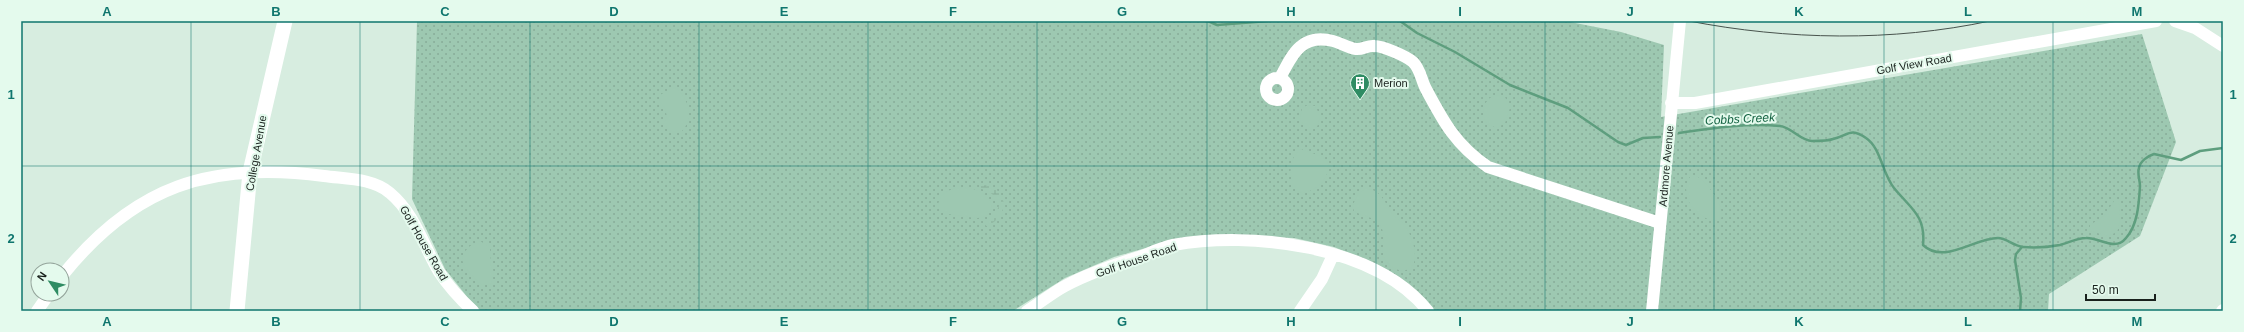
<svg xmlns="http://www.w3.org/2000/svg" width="2244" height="332" viewBox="0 0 2244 332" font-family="Helvetica,sans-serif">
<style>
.green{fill:url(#green-dots)}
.wetland{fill:url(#wetland-marsh)}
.pitch{fill:#9dc8b1}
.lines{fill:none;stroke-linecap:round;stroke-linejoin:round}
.stream{stroke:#5e9e7e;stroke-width:2.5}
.minor{stroke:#fff;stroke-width:12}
.major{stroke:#fff;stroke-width:15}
.tram{stroke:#48534d;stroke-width:1}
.grid{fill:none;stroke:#0f766e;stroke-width:1;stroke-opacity:0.55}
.labels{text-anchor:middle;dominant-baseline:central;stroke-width:4;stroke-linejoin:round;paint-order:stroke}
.street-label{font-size:11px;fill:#19211d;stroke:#e4faed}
.poi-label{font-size:11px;fill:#19211d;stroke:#e4faed;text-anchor:start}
.water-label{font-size:12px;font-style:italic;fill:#146242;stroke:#e4faed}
.neatline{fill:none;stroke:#0f766e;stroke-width:1.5}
.grid-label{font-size:13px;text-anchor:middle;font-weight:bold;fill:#0f766e}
</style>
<defs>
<pattern id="green-dots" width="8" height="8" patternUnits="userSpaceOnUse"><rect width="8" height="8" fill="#9dc8b1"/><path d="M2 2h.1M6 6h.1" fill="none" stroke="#87ac98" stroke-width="1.8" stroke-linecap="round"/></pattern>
<pattern id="wetland-marsh" width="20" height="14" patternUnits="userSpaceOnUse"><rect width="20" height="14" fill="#9dc8b1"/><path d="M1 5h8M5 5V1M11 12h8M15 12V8" fill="none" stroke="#87ac98"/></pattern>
</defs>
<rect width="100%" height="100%" fill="#d7ede0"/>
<path class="green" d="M 417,21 L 1565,21 L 1621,32 L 1664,45 L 1661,117 L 2142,34 L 2176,142 L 2140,236 L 2049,294 L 2048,311 L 1433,311 L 1368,261 L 1334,247 L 1294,238 L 1234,237 L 1174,240 L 1114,257 L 1065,278 L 1013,311 L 481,311 L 468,298 L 445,269 L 412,199 Z"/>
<path class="wetland" d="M 982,185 C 994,185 1002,192 1004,204 C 1003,214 996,223 986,226 L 985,224 L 994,216 L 999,206 C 996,194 989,191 979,188 Z"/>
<path class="pitch" d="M 670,89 L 677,89 C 689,100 694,118 682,131 L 671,131 L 663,124 L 667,117 L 665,108 L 659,101 L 660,95 Z
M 1494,95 L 1505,97 L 1510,108 L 1505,123 L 1497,128 L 1487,124 C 1480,112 1483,102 1494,95 Z
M 1308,105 L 1315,106 C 1320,113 1321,123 1315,129 L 1305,127 L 1300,119 L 1302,108 Z
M 1301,149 L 1323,157 L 1328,164 C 1330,179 1315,192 1301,193 C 1287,182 1287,159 1301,149 Z
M 1692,175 C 1703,174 1729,211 1720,220 C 1710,224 1697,213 1691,205 C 1685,197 1684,182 1692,175 Z
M 958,187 C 971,187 987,191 992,205 C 990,225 968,216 955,215 C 949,214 945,214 940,211 L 938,207 C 939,194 946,191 958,187 Z
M 1365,189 C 1381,188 1386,205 1393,215 C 1397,219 1402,221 1405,225 C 1412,236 1420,258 1411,269 L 1401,271 C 1371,261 1389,240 1381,227 C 1375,216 1363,217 1354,211 C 1351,203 1358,193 1365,189 Z
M 2114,201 L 2118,201 C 2121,207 2120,226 2117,232 L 2108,236 L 2090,231 L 2090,225 L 2104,216 Z
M 480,241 L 490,247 L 491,266 L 494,272 L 491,284 L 482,285 C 477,280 469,273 465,267 C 457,256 470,243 480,241 Z"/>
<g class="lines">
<path class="stream" d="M 1208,21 L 1217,25 L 1268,21
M 1400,21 L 1417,33 L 1455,52 L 1510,85 L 1568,108 L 1618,142 L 1626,145 L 1643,138 L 1660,137
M 1679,133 C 1712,128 1746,123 1780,126 C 1791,127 1801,141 1812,141 C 1818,141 1828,141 1833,139 C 1849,135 1850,127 1866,138 C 1881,148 1882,173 1894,188 C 1910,208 1926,215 1923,245 C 1944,265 1974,238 1998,238 C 2006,238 2014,246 2023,247 C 2034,248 2049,247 2060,245 C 2068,243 2077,238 2086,238 C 2099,237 2115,252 2126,238 C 2138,225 2139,202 2140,186 C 2140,180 2137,174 2139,168 C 2140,161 2148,156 2154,154 L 2181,160 L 2200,151 L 2223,148
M 2020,311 L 2021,298 L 2015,260 L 2016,254 L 2022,247"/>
<path class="minor" d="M 2175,21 L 2195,28 L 2223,46
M 1280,78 C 1292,55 1301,33 1333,41 C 1341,43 1348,48 1356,49 C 1362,50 1368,45 1374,46 C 1383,46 1406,56 1413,62 C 1421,70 1421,80 1426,89 C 1444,123 1456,145 1488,167 L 1660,223
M1266 89a11 11 0 1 1 22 0a11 11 0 1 1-22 0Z
M 1671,103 L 1695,103 L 2156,21
M 62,276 C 134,186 210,161 324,176 C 345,179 373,178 390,193 C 415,214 423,245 439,272 C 449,287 460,299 473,311
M 37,311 L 49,294
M 1027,311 C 1040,303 1052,293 1065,286 C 1089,273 1116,264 1142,256 C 1152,252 1163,247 1173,245 C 1251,231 1375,245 1428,311
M 1300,311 L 1322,279 L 1333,255
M 1652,311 L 1680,21
M 2222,311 L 2223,310"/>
<path class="major" d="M 237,311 L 250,172 L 285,21"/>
<path class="tram" d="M 1689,21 C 1787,40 1892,42 1990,21"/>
</g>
<path class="grid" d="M 191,21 L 191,311M 360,21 L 360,311M 530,21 L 530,311M 699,21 L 699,311M 868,21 L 868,311M 1037,21 L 1037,311M 1207,21 L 1207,311M 1376,21 L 1376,311M 1545,21 L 1545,311M 1714,21 L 1714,311M 1884,21 L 1884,311M 2053,21 L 2053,311M 21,166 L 2223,166"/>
<defs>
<g id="building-pin" transform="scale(1)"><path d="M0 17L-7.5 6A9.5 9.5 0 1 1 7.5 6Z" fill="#2f8c63" stroke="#e4faed"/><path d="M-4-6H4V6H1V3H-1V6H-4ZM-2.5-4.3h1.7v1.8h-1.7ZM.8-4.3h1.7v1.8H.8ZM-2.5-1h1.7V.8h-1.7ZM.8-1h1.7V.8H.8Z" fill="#fff"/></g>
</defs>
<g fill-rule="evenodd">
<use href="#building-pin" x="1360" y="83"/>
</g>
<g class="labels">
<g class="street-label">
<text transform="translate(1914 64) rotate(-10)">Golf View Road</text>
<text transform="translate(256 153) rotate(-80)">College Avenue</text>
<text transform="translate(1666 166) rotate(-85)">Ardmore Avenue</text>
<text transform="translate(424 243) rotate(60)">Golf House Road</text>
<text transform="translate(1136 260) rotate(-19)">Golf House Road</text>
</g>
<g class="poi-label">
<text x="1374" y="83">Merion</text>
</g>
<g class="water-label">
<text transform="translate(1740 119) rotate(-3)">Cobbs Creek</text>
</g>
</g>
<rect width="2244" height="332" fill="none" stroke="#e4faed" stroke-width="44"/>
<g transform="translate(50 282) rotate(305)"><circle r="19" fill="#e4faed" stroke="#93a39a"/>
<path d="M0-3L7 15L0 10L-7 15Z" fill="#2f8c63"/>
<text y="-6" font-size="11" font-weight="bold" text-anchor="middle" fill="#19211d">N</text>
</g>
<path d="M2086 294v6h69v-6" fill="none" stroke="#19211d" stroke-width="2"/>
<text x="2092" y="294" font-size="12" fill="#19211d" stroke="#e4faed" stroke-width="3" paint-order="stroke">50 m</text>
<rect x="22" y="22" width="2200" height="288" class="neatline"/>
<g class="grid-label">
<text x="107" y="16">A</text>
<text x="276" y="16">B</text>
<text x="445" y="16">C</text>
<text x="614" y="16">D</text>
<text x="784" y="16">E</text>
<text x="953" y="16">F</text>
<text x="1122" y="16">G</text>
<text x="1291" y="16">H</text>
<text x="1460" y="16">I</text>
<text x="1630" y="16">J</text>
<text x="1799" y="16">K</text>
<text x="1968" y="16">L</text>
<text x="2137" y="16">M</text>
<text x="11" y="99">1</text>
<text x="2233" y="99">1</text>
<text x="11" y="243">2</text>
<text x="2233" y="243">2</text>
<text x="107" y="326">A</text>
<text x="276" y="326">B</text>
<text x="445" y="326">C</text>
<text x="614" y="326">D</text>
<text x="784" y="326">E</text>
<text x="953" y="326">F</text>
<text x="1122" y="326">G</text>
<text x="1291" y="326">H</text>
<text x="1460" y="326">I</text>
<text x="1630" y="326">J</text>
<text x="1799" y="326">K</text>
<text x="1968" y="326">L</text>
<text x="2137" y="326">M</text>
</g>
</svg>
